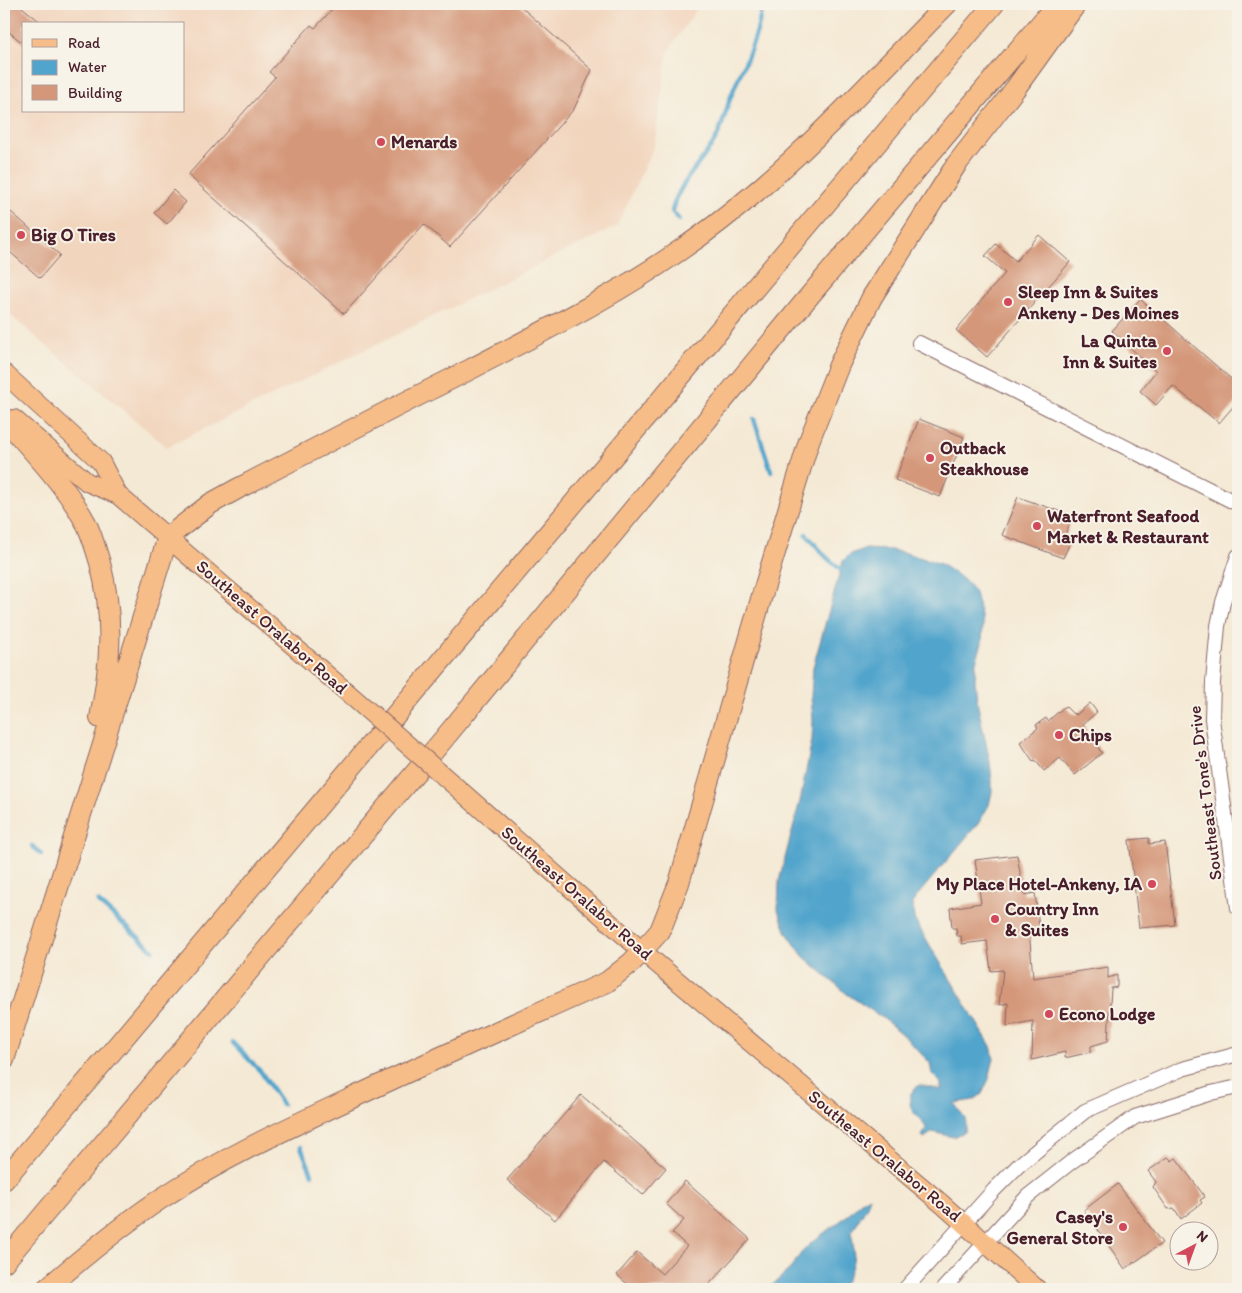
<svg xmlns="http://www.w3.org/2000/svg" width="1242" height="1293" viewBox="0 0 1242 1293" font-family="Itim,sans-serif">
<style>
.built{fill:#f2d5bd;fill-rule:evenodd}
.water{fill:#51a4cc;stroke:#4e627c}
.lines{fill:none;stroke-linecap:round;stroke-linejoin:round}
.stream{stroke:#51a4cc;stroke-width:4.5}
.building{fill:#d49779}
.minor-casing{stroke:#866666;stroke-width:16}
.major-casing{stroke:#866666;stroke-width:20}
.highway-casing{stroke:#866666;stroke-width:22}
.minor{stroke:#fff;stroke-width:14}
.major{stroke:#f7bd88;stroke-width:18}
.highway{stroke:#f7bd88;stroke-width:20}
.major-bridge-casing{stroke:#866666;stroke-width:20;stroke-linecap:butt}
.major-bridge{stroke:#f7bd88;stroke-width:18}
.poi-dot{fill:#d1495b;stroke:#f7f3e8;stroke-width:2}
.labels{text-anchor:middle;dominant-baseline:central;stroke-width:4;stroke-linejoin:round;paint-order:stroke}
.poi-label{font-size:18px;font-weight:bold;fill:#4a1f2b;stroke:#f7f3e8;text-anchor:start}
.street-label{font-size:18px;fill:#4a1f2b;stroke:#f7f3e8}
</style>
<rect width="100%" height="100%" fill="#f7f3e8"/>
<filter id="ink" filterUnits="userSpaceOnUse"><feTurbulence type="fractalNoise" baseFrequency=".02" numOctaves="2"/><feDisplacementMap in="SourceGraphic" scale="10" xChannelSelector="R" yChannelSelector="G"/><feConvolveMatrix kernelMatrix="1 2 1 2 8 2 1 2 1" color-interpolation-filters="sRGB"/></filter>
<filter id="wash" filterUnits="userSpaceOnUse"><feTurbulence type="fractalNoise" baseFrequency=".0096" numOctaves="4" result="noise"/><feDisplacementMap in="SourceGraphic" scale="20" xChannelSelector="R" yChannelSelector="G"/><feGaussianBlur stdDeviation="1.12" result="paint"/><feColorMatrix in="noise" values="0 0 0 0 0 0 0 0 0 0 0 0 0 0 0 0 0 1.4 0 .05"/><feComposite in="paint" operator="in"/></filter>
<g filter="url(#wash)">
<rect width="100%" height="100%" fill="#f4e9d4"/>
<path class="built" d="M 4,4 L 700,4 L 667,53 L 654,146 L 617,226 L 167,447 L 4,310 ZM 24,24 L 184,24 L 184,111 L 24,111 Z"/>
<path class="water" d="M 865,549 L 891,550 L 906,553 L 941,564 L 967,582 L 975,593 L 983,624 L 982,643 L 976,662 L 975,681 L 978,706 L 990,762 L 992,781 L 992,792 L 989,805 L 980,821 L 917,896 L 913,903 L 914,919 L 991,1046 L 994,1058 L 989,1079 L 982,1094 L 974,1100 L 955,1103 C 960,1116 970,1115 964,1132 L 953,1137 L 933,1132 L 924,1138 L 922,1136 L 926,1129 C 922,1114 908,1117 910,1095 L 915,1088 L 920,1085 L 941,1090 L 941,1083 L 932,1074 L 930,1063 L 907,1039 L 884,1019 L 847,994 L 803,956 L 787,933 L 778,910 L 779,881 L 801,797 L 812,740 L 813,719 L 811,697 L 813,667 L 843,561 L 850,554 Z
M 870,1197 L 867,1206 L 851,1233 C 857,1255 853,1270 841,1289 L 768,1289 L 791,1268 L 801,1253 L 813,1241 L 843,1219 L 863,1200 Z"/>
<g class="lines">
<path class="stream" d="M 679,220 L 672,211 C 678,185 700,164 714,142 C 722,130 725,112 730,99 C 740,71 762,33 761,4
M 754,419 L 771,471
M 806,534 L 826,557 L 840,569
M 32,846 L 41,854
M 98,902 L 153,950
M 233,1043 L 261,1072 L 282,1104
M 301,1147 L 312,1174"/>
</g>
<g id="blocks">
<path class="building" d="M 4,4 L 18,4 L 43,24 L 24,24 L 24,44 L 4,28 Z
M 337,4 L 518,4 L 592,70 L 574,109 L 450,247 L 424,224 L 344,314 L 188,175 L 275,77 L 269,72 L 311,25 L 315,28 Z
M 173,190 L 186,202 L 167,224 L 154,213 Z
M 11,212 L 60,255 L 40,278 L 4,247 L 4,220 Z
M 1039,235 L 1070,262 L 987,357 L 956,330 L 1005,273 L 985,256 L 996,244 L 1016,261 Z
M 1140,299 L 1238,385 L 1238,401 L 1219,423 L 1173,386 L 1156,405 L 1140,391 L 1156,371 L 1112,331 Z
M 919,419 L 964,437 L 940,497 L 895,480 Z
M 1018,497 L 1073,516 L 1065,535 L 1073,537 L 1063,558 L 1002,535 Z
M 1090,703 L 1097,712 L 1083,724 L 1087,732 L 1102,753 L 1075,775 L 1060,758 L 1044,771 L 1035,760 L 1033,761 L 1020,742 L 1038,728 L 1036,725 L 1046,718 L 1048,721 L 1065,706 L 1073,714 L 1074,713 L 1076,715 Z
M 1149,838 L 1149,844 L 1165,842 L 1175,925 L 1139,928 L 1129,840 Z
M 1017,855 L 1024,895 L 1035,893 L 1039,927 L 1029,929 L 1033,978 L 1108,967 L 1108,978 L 1117,975 L 1117,987 L 1111,988 L 1108,1041 L 1091,1046 L 1091,1052 L 1065,1058 L 1065,1052 L 1032,1060 L 1033,1021 L 1007,1026 L 1008,1003 L 999,1005 L 1003,970 L 991,971 L 987,941 L 962,944 L 961,936 L 957,936 L 956,928 L 952,928 L 950,908 L 981,903 L 975,860 Z
M 581,1095 L 666,1168 L 643,1195 L 604,1162 L 555,1220 L 507,1180 Z
M 1168,1157 L 1172,1161 L 1176,1158 L 1205,1197 L 1200,1200 L 1202,1203 L 1181,1219 L 1174,1208 L 1168,1209 L 1153,1187 L 1156,1182 L 1148,1171 Z
M 685,1181 L 750,1239 L 705,1289 L 633,1289 L 617,1275 L 637,1252 L 662,1274 L 687,1246 L 672,1233 L 684,1220 L 666,1204 Z
M 1118,1184 L 1162,1243 L 1125,1269 L 1084,1210 Z"/>
</g>
</g>
<g filter="url(#ink)">
<use href="#blocks" fill-opacity="0" stroke="#866666" stroke-width="1"/>
<g class="lines">
<g class="minor-casing">
<path id="minor" d="M 919,343 L 1238,504
M 1238,556 L 1223,602 L 1218,626 L 1213,682 L 1212,719 L 1238,908
M 905,1289 L 994,1190 L 1019,1165 L 1085,1111 L 1182,1069 L 1238,1054
M 943,1289 L 1028,1196 L 1071,1162 L 1135,1117 L 1211,1093 L 1238,1087"/>
</g>
<g class="major-casing">
<path id="major" d="M 4,373 L 101,462 L 118,495
M 14,419 L 87,482 L 118,495 L 341,687
M 462,792 L 642,951 L 942,1204 L 1037,1289"/>
</g>
<g class="highway-casing">
<path id="highway" d="M 4,418 C 32,451 65,484 86,523 C 92,535 96,550 100,563 C 114,615 111,665 100,718
M 4,1060 L 168,537 L 210,504 L 239,488 C 316,448 393,408 471,369 C 542,332 613,297 679,251 C 780,183 862,90 947,4
M 4,1180 L 994,4
M 4,1262 L 442,741 L 811,294 L 1057,4
M 46,1289 C 82,1258 119,1227 159,1200 C 219,1160 286,1129 352,1098 C 437,1058 522,1020 607,982 L 632,962 L 660,931 L 679,883 L 763,592 L 809,441 L 839,365 L 872,297 L 956,165 L 1015,89 L 1076,4"/>
</g>
<use href="#minor" class="minor"/>
<use href="#major" class="major"/>
<use href="#highway" class="highway"/>
<g class="major-bridge-casing">
<path id="major-bridge" d="M 341,687 L 462,792"/>
</g>
<use href="#major-bridge" class="major-bridge"/>
</g>
</g>
<g class="poi-dot">
<circle cx="381" cy="142" r="5"/>
<circle cx="21" cy="235" r="5"/>
<circle cx="1008" cy="302" r="5"/>
<circle cx="1167" cy="351" r="5"/>
<circle cx="930" cy="458" r="5"/>
<circle cx="1037" cy="526" r="5"/>
<circle cx="1059" cy="735" r="5"/>
<circle cx="1152" cy="884" r="5"/>
<circle cx="995" cy="919" r="5"/>
<circle cx="1049" cy="1014" r="5"/>
<circle cx="1123" cy="1227" r="5"/>
</g>
<g class="labels">
<g class="poi-label">
<text x="391" y="142">Menards</text>
<text x="31" y="235">Big O Tires</text>
<text x="1018" y="292">Sleep Inn &amp; Suites<tspan x="1018" dy="21">Ankeny - Des Moines</tspan></text>
<text x="1157" y="341" text-anchor="end">La Quinta<tspan x="1157" dy="21">Inn &amp; Suites</tspan></text>
<text x="940" y="448">Outback<tspan x="940" dy="21">Steakhouse</tspan></text>
<text x="1047" y="516">Waterfront Seafood<tspan x="1047" dy="21">Market &amp; Restaurant</tspan></text>
<text x="1069" y="735">Chips</text>
<text x="1142" y="884" text-anchor="end">My Place Hotel-Ankeny, IA</text>
<text x="1005" y="909">Country Inn<tspan x="1005" dy="21">&amp; Suites</tspan></text>
<text x="1059" y="1014">Econo Lodge</text>
<text x="1113" y="1217" text-anchor="end">Casey's<tspan x="1113" dy="21">General Store</tspan></text>
</g>
<g class="street-label">
<text transform="translate(272 627) rotate(41)">Southeast Oralabor Road</text>
<text transform="translate(1205 793) rotate(-97)">Southeast Tone's Drive</text>
<text transform="translate(577 893) rotate(41)">Southeast Oralabor Road</text>
<text transform="translate(885 1156) rotate(40)">Southeast Oralabor Road</text>
</g>
</g>
<rect width="1242" height="1293" fill="none" stroke="#f7f3e8" stroke-width="20"/>
<rect x="22" y="22" width="162" height="90" fill="#f7f3e8" stroke="#b29e9c"/>
<rect x="32" y="39" width="25" height="8" fill="#f7bd88" stroke="#b29e9c"/>
<text x="68" y="48" font-size="15" fill="#4a1f2b">Road</text>
<rect x="32" y="60" width="25" height="15" fill="#51a4cc" stroke="#b29e9c"/>
<text x="68" y="72" font-size="15" fill="#4a1f2b">Water</text>
<rect x="32" y="85" width="25" height="15" fill="#d49779" stroke="#b29e9c"/>
<text x="68" y="98" font-size="15" fill="#4a1f2b">Building</text>
<g transform="translate(1194 1246) rotate(41)"><circle r="24" fill="#f7f3e8" stroke="#b29e9c"/>
<path d="M0-4L9 19L0 12L-9 19Z" fill="#d1495b"/>
<text y="-8" font-size="14" font-weight="bold" text-anchor="middle" fill="#4a1f2b">N</text>
</g>
</svg>
